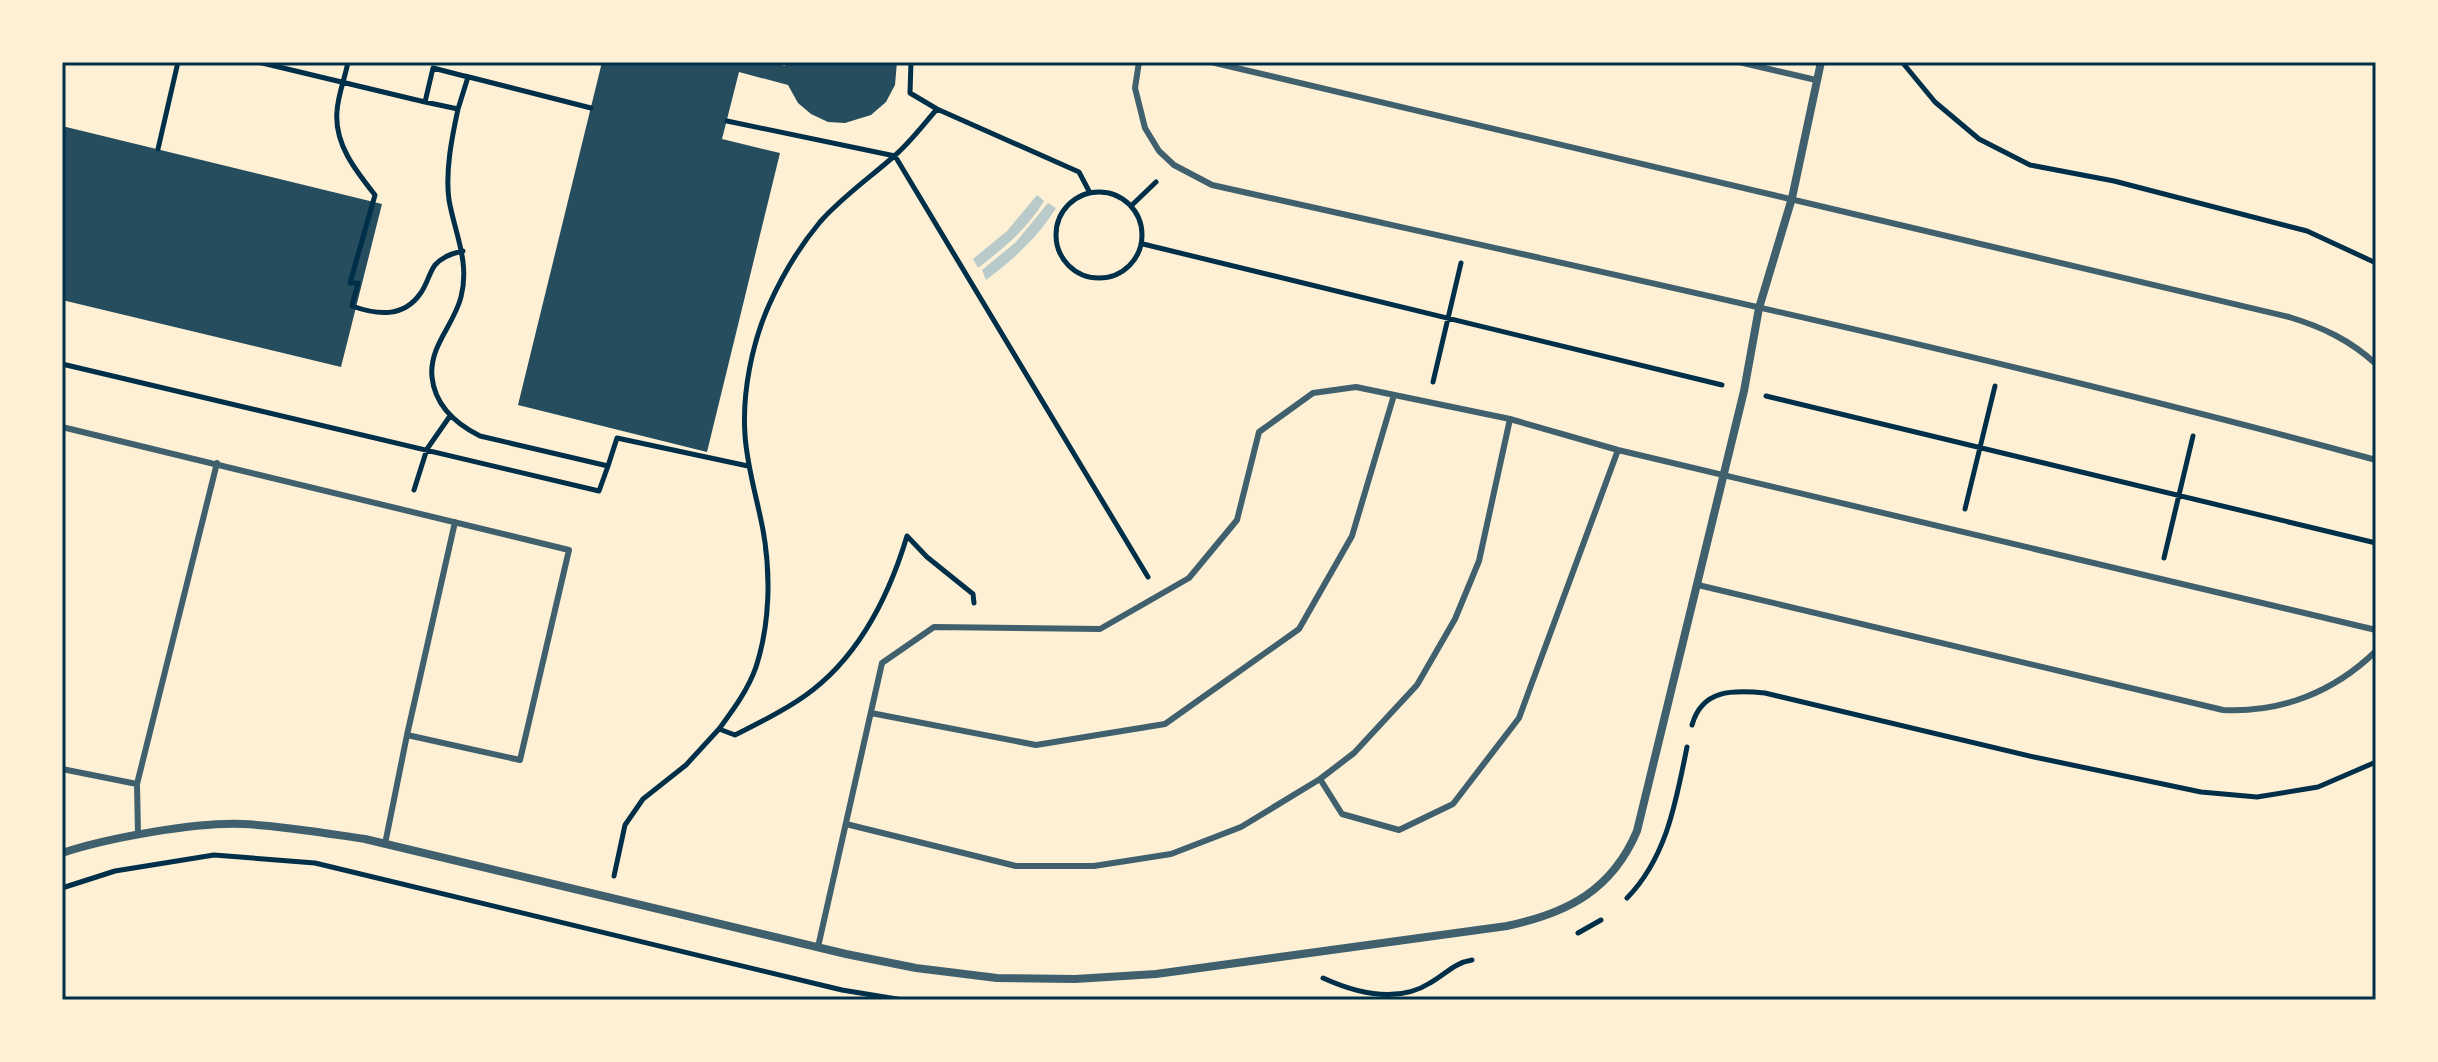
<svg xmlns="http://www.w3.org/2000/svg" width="2438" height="1062" viewBox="0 0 2438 1062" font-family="'PT Sans',sans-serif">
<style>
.green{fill:#b9caca}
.building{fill:#264d5e}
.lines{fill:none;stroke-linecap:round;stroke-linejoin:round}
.path{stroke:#003049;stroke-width:5}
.service{stroke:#3f606c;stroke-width:6}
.minor{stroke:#3f606c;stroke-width:8}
.neatline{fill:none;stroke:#003049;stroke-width:3}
</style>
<rect width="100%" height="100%" fill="#fdf0d5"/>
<path class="green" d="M 1037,195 L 1044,201 C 1028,228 1003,249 978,268 L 973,259 L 1007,231 Z
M 1048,203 L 1056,208 C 1038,237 1013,260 986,280 L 982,270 L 1016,242 Z"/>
<path class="building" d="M 602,62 L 771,62 L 785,66 L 785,62 L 897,62 L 895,85 L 886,102 L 871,115 L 845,123 L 828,122 L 811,114 L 798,103 L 788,85 L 739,72 L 722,139 L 780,153 L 707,452 L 518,405 Z
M 62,126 L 382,204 L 341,367 L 62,300 Z"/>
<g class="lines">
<path class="path" d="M 258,62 L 425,102 L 426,98
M 348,62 C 345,78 338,95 337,111 C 334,144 356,171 375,195 L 350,283 L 358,283 L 352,306 C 377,315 403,318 420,294 C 427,285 429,273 435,265 C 442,257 453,253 463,251
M 911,62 L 910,93 L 937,109 L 1079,172 L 1090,193
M 1902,62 L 1935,102 L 1979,139 L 2030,165 L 2114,181 L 2307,231 L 2376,263
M 465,76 L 591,108
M 458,109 L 468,77 L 433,68 L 425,102 L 458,109 C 452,137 445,171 449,200 C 455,234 470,262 461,297 C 454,325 429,346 432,377 C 435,406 456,424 480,436 L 608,466 L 617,438 L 748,466
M 937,109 C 923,125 909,144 892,158 C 868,179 841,198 820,222 C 800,246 782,276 769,305 C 752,343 742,393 745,435 C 747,467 757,498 763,530 C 771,574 770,624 756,667 C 748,690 733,710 719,729 L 735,735 C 759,723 784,711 806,695 C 859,657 889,596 907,536 L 927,557 L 973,594 L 974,603
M 727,121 L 895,156 L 1148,577
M 158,149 L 178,62
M1056 235a43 43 0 1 1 86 0a43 43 0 1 1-86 0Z
M 1131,206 L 1156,182
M 1143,244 L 1722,385
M 62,364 L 599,491 L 608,466
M 1433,382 L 1461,263
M 1766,396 L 2376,543
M 414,490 L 427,449 L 450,416
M 1965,509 L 1995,386
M 2164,558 L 2193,436
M 1692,725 C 1702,689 1733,690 1765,693 L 2034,757 L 2201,792 L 2257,797 L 2318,787 L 2376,762
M 614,876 L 625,825 L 643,799 L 686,765 L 719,729
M 62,888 L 115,871 L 214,855 L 315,863 L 842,990 L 903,1000
M 1627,898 C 1667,857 1676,801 1687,747
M 1578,933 L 1601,920
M 1323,978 C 1356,993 1397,1004 1430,983 C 1446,974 1454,963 1472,960"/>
<path class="service" d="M 1139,62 L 1135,88 L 1145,128 L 1159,151 L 1174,165 L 1212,185 C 1601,272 1991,355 2376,460
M 1211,62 L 2289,317 C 2322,327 2350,340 2376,364
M 1739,62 L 1816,80
M 62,427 L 569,550 L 520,760 L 407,735 L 385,844
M 1698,585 L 2223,710 C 2281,713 2334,692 2376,651
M 871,713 L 1036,745 L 1165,724 L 1299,629 L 1352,536 L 1394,395
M 407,735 L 455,522
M 62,769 L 137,784 L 138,835
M 1320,779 L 1342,814 L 1399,830 L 1453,804 L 1519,718 L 1618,450
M 137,784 L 217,463
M 846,824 L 1016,866 L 1094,866 L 1171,854 L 1241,827 L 1320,779 L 1354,753 L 1417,685 L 1455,619 L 1479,561 L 1510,419
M 818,947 L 882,663 L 934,627 L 1100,629 L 1189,578 L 1237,520 L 1259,432 L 1313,393 L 1356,387 L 1510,419 L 1618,450 L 2376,630
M 144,1000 L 145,1000"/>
<path class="minor" d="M 62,853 C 107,838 195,822 243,824 C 284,826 324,833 365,839 L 846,954 L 916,968 L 997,978 L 1075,979 L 1156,974 L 1507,926 C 1568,913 1612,890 1637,831 L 1744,391 L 1759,308 L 1792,198 L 1821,62"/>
</g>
<rect width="2438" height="1062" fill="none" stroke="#fdf0d5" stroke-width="128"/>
<rect x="64" y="64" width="2310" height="934" class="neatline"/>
</svg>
